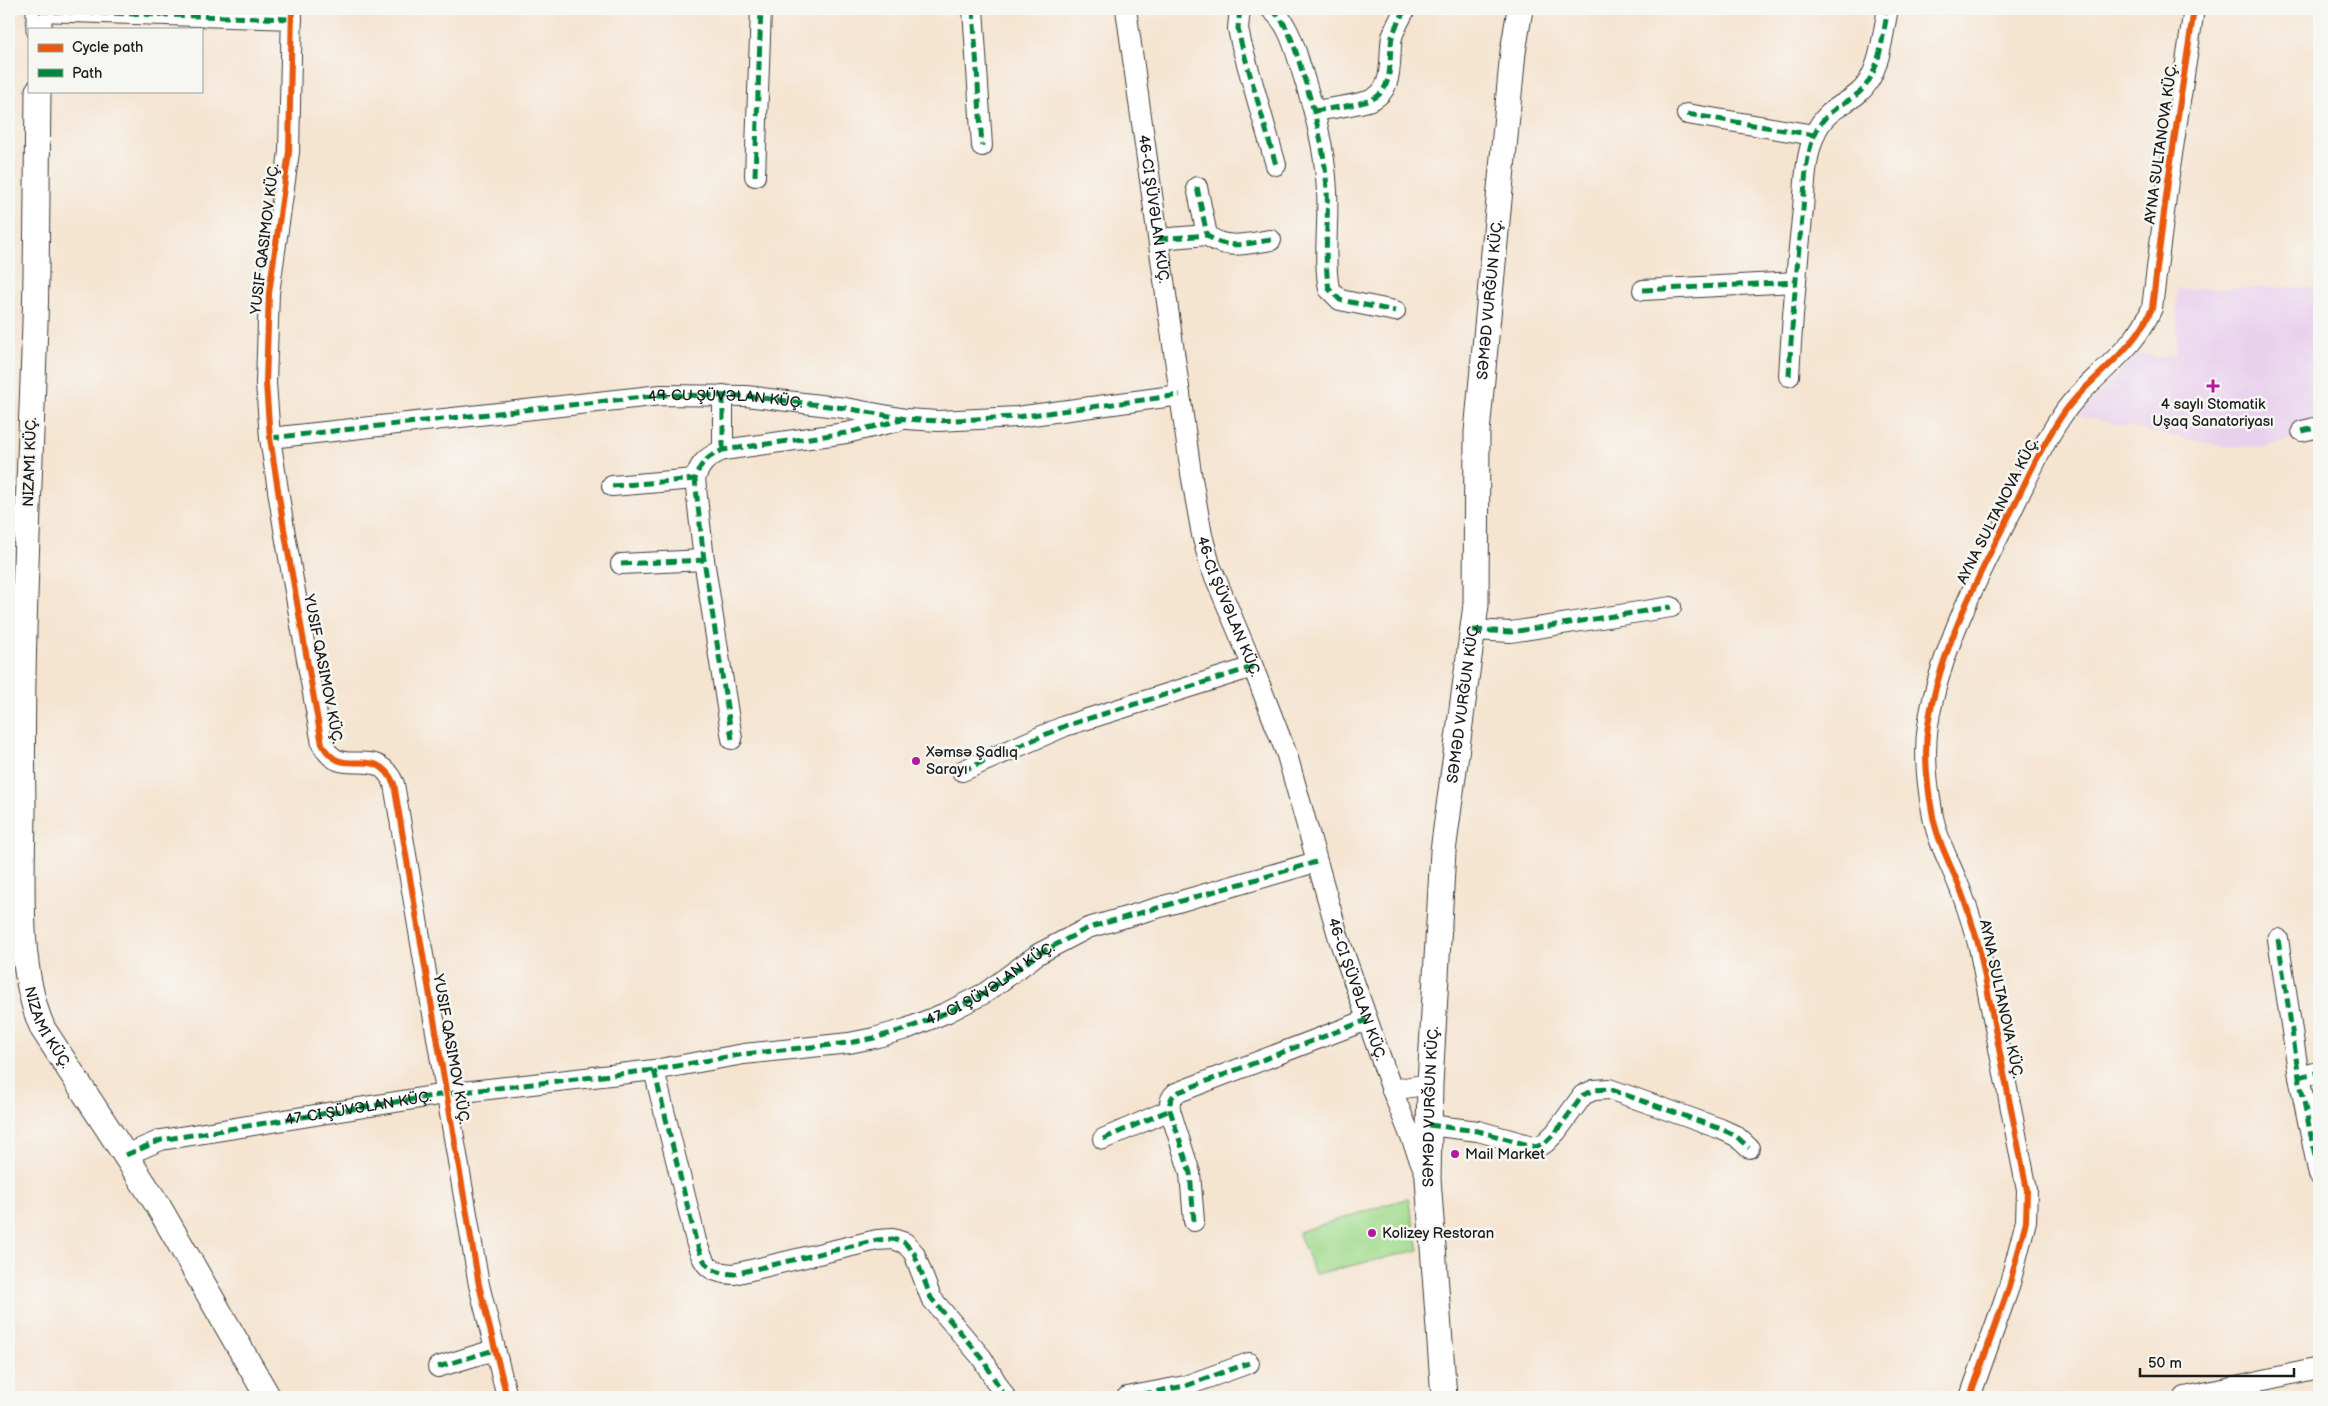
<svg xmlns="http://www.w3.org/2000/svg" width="2328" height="1406" viewBox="0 0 2328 1406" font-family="'Balsamiq Sans',sans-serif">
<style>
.built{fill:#e9d1ed}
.green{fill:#a2db8e;stroke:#5f7c55}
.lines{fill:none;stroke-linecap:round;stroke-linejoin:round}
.minor-casing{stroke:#3d3a37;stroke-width:22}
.tertiary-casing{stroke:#3d3a37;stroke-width:27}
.minor{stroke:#fff;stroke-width:20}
.tertiary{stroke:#fff;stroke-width:25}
.quiet{stroke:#00873e;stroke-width:5;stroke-dasharray:10 5;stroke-linecap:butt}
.cycleway-casing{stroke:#f6f6f2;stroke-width:9}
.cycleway{stroke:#e8590c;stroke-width:6}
.poi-dot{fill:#b5179e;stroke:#f6f6f2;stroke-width:2}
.labels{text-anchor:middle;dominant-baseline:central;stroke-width:5;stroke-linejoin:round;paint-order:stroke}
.street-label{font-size:15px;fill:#1c1c1c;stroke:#f6f6f2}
.poi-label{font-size:15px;fill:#1c1c1c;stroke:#f6f6f2;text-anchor:start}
</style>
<rect width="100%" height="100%" fill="#f6f6f2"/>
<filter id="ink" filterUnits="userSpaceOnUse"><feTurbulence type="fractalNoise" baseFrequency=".02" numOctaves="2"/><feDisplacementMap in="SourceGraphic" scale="10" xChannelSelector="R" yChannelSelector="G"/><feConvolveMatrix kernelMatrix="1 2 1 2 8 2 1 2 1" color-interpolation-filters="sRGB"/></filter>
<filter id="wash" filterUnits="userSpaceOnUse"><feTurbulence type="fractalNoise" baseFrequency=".0096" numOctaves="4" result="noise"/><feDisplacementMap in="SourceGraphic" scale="20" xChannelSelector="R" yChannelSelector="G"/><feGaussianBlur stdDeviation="1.12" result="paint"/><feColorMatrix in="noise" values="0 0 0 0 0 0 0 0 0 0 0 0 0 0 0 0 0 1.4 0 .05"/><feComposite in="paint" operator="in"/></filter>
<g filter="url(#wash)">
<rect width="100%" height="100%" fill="#f5e4d0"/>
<path class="built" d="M 2319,287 L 2319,415 L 2293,426 L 2296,438 L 2262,448 L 2221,446 L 2078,416 L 2138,353 L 2159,358 L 2177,354 L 2177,289 Z"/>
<path class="green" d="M 1408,1198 L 1419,1250 L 1315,1274 L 1298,1232 Z"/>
</g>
<g filter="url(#ink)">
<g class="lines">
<g class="minor-casing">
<g id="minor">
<path d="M 292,9 L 289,152 L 269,293 L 266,383 L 270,438 L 284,529 L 322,744 C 342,783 375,741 394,784 L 479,1285 L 507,1397"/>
<path d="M 973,9 L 982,146"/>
<path id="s1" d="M 1126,9 L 1191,473 L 1202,535 L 1210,565 L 1253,667 L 1287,755 L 1339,939 L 1392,1090 L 1426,1175"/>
<path d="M 1240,9 L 1238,28 L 1241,43 L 1276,165"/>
<path d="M 1271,9 C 1289,24 1294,46 1301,68 C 1314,109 1325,148 1327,191 C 1329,223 1323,258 1329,289 L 1340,300 L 1395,311"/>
<path d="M 39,11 L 292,19"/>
<path d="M 1314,111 C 1332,108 1351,106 1368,101 C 1396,92 1388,59 1392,37 C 1395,27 1401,18 1405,9"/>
<path d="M 1687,114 L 1814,135"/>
<path d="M 755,176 L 761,9"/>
<path d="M 1197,187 L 1207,235"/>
<path d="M 1159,239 L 1207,235 C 1225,251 1249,243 1271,240"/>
<path d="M 1643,290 L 1796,282"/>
<path d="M 1789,376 C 1792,320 1797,265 1803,209 C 1805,185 1805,157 1815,134 C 1827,104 1855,104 1868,82 C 1881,62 1883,32 1888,9"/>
<path d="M 2302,431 L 2319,427"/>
<path d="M 270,438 L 661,395 L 746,396 L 845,408 L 906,419 L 938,421 L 1017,417 L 1180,395"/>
<path d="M 723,450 L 723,395"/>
<path d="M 612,486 L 695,479"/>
<path d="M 621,564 L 704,560"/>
<path d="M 1473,630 L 1511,632 L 1671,607"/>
<path d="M 732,739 L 704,560 L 695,479 C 700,463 707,457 723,450 L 846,433 L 898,421"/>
<path d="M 962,771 L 1065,726 L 1253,667"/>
<path d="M 2278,939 L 2299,1077 L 2319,1175"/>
<path d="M 654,1070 L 696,1241 C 704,1265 708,1273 734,1274 L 877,1240 L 893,1239 L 905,1243 L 914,1253 L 931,1298 L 982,1358 L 1005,1397"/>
<path d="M 2299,1077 L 2319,1072"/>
<path d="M 1392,1090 L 1430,1084"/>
<path d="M 1429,1125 L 1478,1131 L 1536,1147 L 1545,1143 L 1556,1132 L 1583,1095 L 1594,1090 L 1609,1089 L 1721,1129 L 1736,1136 L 1749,1148"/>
<path d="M 1103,1139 L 1170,1110"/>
<path d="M 126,1155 L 161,1140 L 445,1094 L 654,1070 L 744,1054 L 849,1043 L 874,1038 L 906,1029 L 948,1012 L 985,993 L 1038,954 L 1088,928 L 1316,862"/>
<path d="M 1194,1221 L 1190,1173 L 1170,1110 C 1169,1103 1170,1098 1176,1093 L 1367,1020"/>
<path d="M 438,1367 L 494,1350"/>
<path d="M 1127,1397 L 1185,1386 L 1249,1363"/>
<path d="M 1970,1397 L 2009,1287 L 2026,1221 L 2027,1190 L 1979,947 C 1973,926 1967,906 1959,886 C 1949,861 1936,838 1932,811 C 1927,784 1924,752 1928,725 C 1939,653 1977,578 2010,514 C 2026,481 2041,447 2061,417 C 2088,376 2132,356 2152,308 L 2168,181 L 2194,9"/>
<path d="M 2185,1397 L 2319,1368"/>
</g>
</g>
<g class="tertiary-casing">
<g id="tertiary">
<path d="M 39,29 L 39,9"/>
<path id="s2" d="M 38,91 C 37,168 37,246 35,323 C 30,483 20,644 23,805 C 23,873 15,967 43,1029 L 157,1204 L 268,1397"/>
<path id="s3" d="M 1444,1397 L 1428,1179 L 1430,1084 L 1443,851 L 1476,605 L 1477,432 L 1513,52 L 1520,9"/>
</g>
</g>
<use href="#minor" class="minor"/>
<use href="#tertiary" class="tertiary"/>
<g class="quiet">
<path d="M 973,9 L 982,146"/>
<path d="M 1240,9 L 1238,28 L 1241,43 L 1276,165"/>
<path d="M 1271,9 C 1289,24 1294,46 1301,68 C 1314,109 1325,148 1327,191 C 1329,223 1323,258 1329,289 L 1340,300 L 1395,311"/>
<path d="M 39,11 L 292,19"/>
<path d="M 1314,111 C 1332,108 1351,106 1368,101 C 1396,92 1388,59 1392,37 C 1395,27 1401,18 1405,9"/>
<path d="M 1687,114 L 1814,135"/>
<path d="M 755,176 L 761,9"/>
<path d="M 1197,187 L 1207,235"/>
<path d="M 1159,239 L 1207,235 C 1225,251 1249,243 1271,240"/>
<path d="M 1643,290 L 1796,282"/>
<path d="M 1789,376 C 1792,320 1797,265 1803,209 C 1805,185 1805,157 1815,134 C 1827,104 1855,104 1868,82 C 1881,62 1883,32 1888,9"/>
<path d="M 2302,431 L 2319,427"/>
<path id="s4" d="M 270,438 L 661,395 L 746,396 L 845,408 L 906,419 L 938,421 L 1017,417 L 1180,395"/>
<path d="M 723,450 L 723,395"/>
<path d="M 612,486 L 695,479"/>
<path d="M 621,564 L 704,560"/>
<path d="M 1473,630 L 1511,632 L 1671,607"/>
<path d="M 732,739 L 704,560 L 695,479 C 700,463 707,457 723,450 L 846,433 L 902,420"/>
<path d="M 962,771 L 1065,726 L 1253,667"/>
<path d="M 2278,939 L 2299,1077 L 2319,1175"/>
<path d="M 654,1070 L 696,1241 C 704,1265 708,1273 734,1274 L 877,1240 L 893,1239 L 905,1243 L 914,1253 L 931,1298 L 982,1358 L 1005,1397"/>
<path d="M 2299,1077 L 2319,1072"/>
<path d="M 1429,1125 L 1478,1131 L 1536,1147 L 1545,1143 L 1556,1132 L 1583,1095 L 1594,1090 L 1609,1089 L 1721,1129 L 1736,1136 L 1749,1148"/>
<path d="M 1103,1139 L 1170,1110"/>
<path id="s5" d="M 126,1155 L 161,1140 L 445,1094 L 654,1070 L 744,1054 L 849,1043 L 874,1038 L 906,1029 L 948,1012 L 985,993 L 1038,954 L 1088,928 L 1316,862"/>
<path d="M 1194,1221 L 1190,1173 L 1170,1110 C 1169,1103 1170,1098 1176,1093 L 1367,1020"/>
<path d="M 438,1367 L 494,1350"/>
<path d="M 1127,1397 L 1185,1386 L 1249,1363"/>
<path d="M 1436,1397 L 1444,1397"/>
</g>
<g class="cycleway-casing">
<path id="cycleway" d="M 292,9 L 289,152 L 269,293 L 266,383 L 270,438 L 284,529 L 322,744 C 342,783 375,741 394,784 L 479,1285 L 507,1397
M 1970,1397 L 2009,1287 L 2026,1221 L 2027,1190 L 1979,947 C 1973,926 1967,906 1959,886 C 1949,861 1936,838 1932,811 C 1927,784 1924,752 1928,725 C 1939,653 1977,578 2010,514 C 2026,481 2041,447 2061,417 C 2088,376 2132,356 2152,308 L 2168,181 L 2194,9"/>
</g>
<use href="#cycleway" class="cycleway"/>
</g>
</g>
<g class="poi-dot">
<path d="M2210.5 378.5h5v5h5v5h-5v5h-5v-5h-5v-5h5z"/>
<circle cx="916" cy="761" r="5"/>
<circle cx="1455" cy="1154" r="5"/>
<circle cx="1372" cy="1233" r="5"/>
</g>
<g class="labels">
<g class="street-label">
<text transform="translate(2161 144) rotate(-82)">AYNA SULTANOVA KÜÇ.</text>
<text stroke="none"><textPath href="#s1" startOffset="202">46-CI ŞÜVƏLAN KÜÇ.</textPath></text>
<text transform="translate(265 239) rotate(-83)">YUSIF QASIMOV KÜÇ.</text>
<text stroke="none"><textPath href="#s3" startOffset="1101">SƏMƏD VURĞUN KÜÇ.</textPath></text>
<text stroke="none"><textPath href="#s4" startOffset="458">49-CU ŞÜVƏLAN KÜÇ.</textPath></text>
<text transform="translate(30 462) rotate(-88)">NIZAMI KÜÇ.</text>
<text transform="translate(1998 511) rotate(-63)">AYNA SULTANOVA KÜÇ.</text>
<text stroke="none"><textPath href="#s1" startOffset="608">46-CI ŞÜVƏLAN KÜÇ.</textPath></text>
<text transform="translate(323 669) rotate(79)">YUSIF QASIMOV KÜÇ.</text>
<text stroke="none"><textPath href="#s3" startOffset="696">SƏMƏD VURĞUN KÜÇ.</textPath></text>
<text stroke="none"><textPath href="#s5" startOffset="888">47-CI ŞÜVƏLAN KÜÇ.</textPath></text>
<text stroke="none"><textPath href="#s1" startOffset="1012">46-CI ŞÜVƏLAN KÜÇ.</textPath></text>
<text transform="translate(2001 999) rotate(78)">AYNA SULTANOVA KÜÇ.</text>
<text stroke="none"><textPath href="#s2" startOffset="941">NIZAMI KÜÇ.</textPath></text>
<text transform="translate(451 1049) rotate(80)">YUSIF QASIMOV KÜÇ.</text>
<text stroke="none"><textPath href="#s3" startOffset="291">SƏMƏD VURĞUN KÜÇ.</textPath></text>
<text stroke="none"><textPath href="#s5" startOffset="238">47-CI ŞÜVƏLAN KÜÇ.</textPath></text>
</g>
<g class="poi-label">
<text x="2213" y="404" text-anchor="middle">4 saylı Stomatik<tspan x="2213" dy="17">Uşaq Sanatoriyası</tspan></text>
<text x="926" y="752">Xəmsə Şadlıq<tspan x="926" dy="17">Sarayı</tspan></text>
<text x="1465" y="1154">Mail Market</text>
<text x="1382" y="1233">Kolizey Restoran</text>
</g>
</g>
<rect width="2328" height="1406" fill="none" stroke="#f6f6f2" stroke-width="30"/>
<rect x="28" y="28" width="175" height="65" fill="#f6f6f2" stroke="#9f9f9c"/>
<rect x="38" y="44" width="25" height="8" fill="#e8590c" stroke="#9f9f9c"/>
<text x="72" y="52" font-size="15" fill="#1c1c1c">Cycle path</text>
<rect x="38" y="69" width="25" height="8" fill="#00873e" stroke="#9f9f9c"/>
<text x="72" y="78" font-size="15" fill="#1c1c1c">Path</text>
<path d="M2140 1368v8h154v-8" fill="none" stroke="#1c1c1c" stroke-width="2.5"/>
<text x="2148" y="1368" font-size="15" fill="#1c1c1c" stroke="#f6f6f2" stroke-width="4" paint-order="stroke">50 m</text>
</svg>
